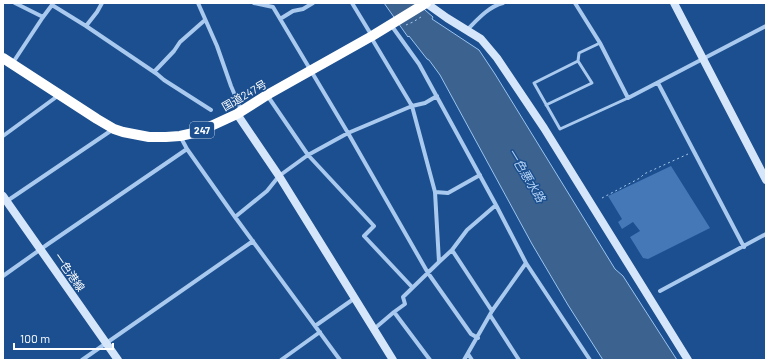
<svg xmlns="http://www.w3.org/2000/svg" width="769" height="363" viewBox="0 0 769 363" font-family="Barlow,'Noto Sans JP',sans-serif">
<style>
.water{fill:#3c6290;stroke:#9cc4f0}
.building{fill:#4478b7}
.lines{fill:none;stroke-linecap:round;stroke-linejoin:round}
.path{stroke:#a9c9ee;stroke-width:1;stroke-dasharray:2 3;stroke-linecap:butt}
.lane{stroke:#a9c9ee;stroke-width:3}
.street{stroke:#a9c9ee;stroke-width:4}
.secondary{stroke:#d6e6fa;stroke-width:8}
.highway{stroke:#fff;stroke-width:10}
.labels{text-anchor:middle;dominant-baseline:central;stroke-width:3;stroke-linejoin:round;paint-order:stroke}
.shield{fill:#1b4f8f;stroke:#bbcadd;stroke-width:1}
.shield-label{font-size:10px;font-weight:bold;fill:#fff}
.street-label{font-size:11px;fill:#fff;stroke:#1b4f8f}
.water-label{font-size:12px;font-style:italic;fill:#b5d3f5;stroke:#1b4f8f}
</style>
<rect width="100%" height="100%" fill="#1b4f8f"/>
<path class="water" d="M 384,3 L 417,3 L 433,17 L 432,19 L 479,50 L 495,74 L 615,269 L 623,276 L 677,360 L 603,360 L 568,305 L 532,244 L 440,75 L 429,60 L 427,59 L 409,36 L 408,37 Z"/>
<path class="building" d="M 671,166 L 710,228 L 648,259 L 643,258 L 630,237 L 640,231 L 633,222 L 622,229 L 618,222 L 622,219 L 608,196 Z"/>
<g class="lines">
<path class="path" d="M 406,25 L 413,22 L 421,17
M 602,198 L 640,178 L 644,174 L 688,154"/>
<path class="lane" d="M 600,43 L 579,53 L 578,61 L 534,83 L 560,129 L 628,98
M 546,105 L 592,83 L 578,61"/>
<path class="street" d="M 15,3 L 43,17
M 198,3 L 217,46 L 231,86 L 240,107 L 238,111
M 254,3 L 273,7 L 348,133 L 428,273 L 471,334 L 478,338
M 352,3 L 372,36 L 372,39 L 412,106 L 435,192 L 439,262 L 403,297 L 405,304 L 394,312 L 374,329
M 575,3 L 600,43 L 628,98 L 766,26
M 280,19 L 293,11 L 303,9 L 313,3
M 391,25 L 419,64 L 496,205 L 526,263 L 590,360
M 86,26 L 97,12 L 102,3
M 467,30 C 478,19 488,7 503,3
M 12,64 L 43,17 L 52,5 L 86,26 L 157,74 L 164,80 L 211,110
M 154,72 L 174,51 L 180,42 L 205,20
M 658,83 L 744,247
M 267,95 L 308,155 L 374,226 L 364,236 L 412,287
M 3,136 L 59,95
M 180,136 L 187,149 L 235,217 L 340,360
M 435,192 L 448,193 L 480,175
M 7,201 L 112,130
M 235,217 L 267,191 L 279,176 L 308,155 L 348,133 L 412,106 L 425,103 L 437,96
M 452,250 L 492,311
M 439,262 L 452,250 L 467,230 L 496,205
M 3,276 L 48,244 L 187,149
M 660,291 L 766,234
M 394,312 L 430,360
M 490,315 L 519,360
M 315,326 L 355,298
M 468,354 L 472,360
M 82,360 L 253,241
M 281,360 L 320,332
M 464,360 L 492,311 L 526,263"/>
<path class="secondary" d="M 426,3 L 447,18 L 481,39 L 497,58 L 544,128 L 688,360
M 674,3 L 766,180
M 237,114 L 279,176 L 393,360
M 3,196 L 118,360"/>
<path class="highway" d="M 3,58 L 97,119 L 114,129 L 123,132 L 149,137 L 166,137 L 180,136 L 198,132 L 237,114 L 267,95 L 372,36 L 426,3"/>
</g>
<g class="labels">
<rect class="shield" x="190" y="122" width="24" height="16" rx="3"/>
<g class="shield-label">
<text x="202" y="130">247</text>
</g>
<g class="street-label">
<text transform="translate(244 95) rotate(-30)">国道247号</text>
<text transform="translate(70 272) rotate(55)">一色港線</text>
</g>
<g class="water-label">
<text transform="translate(527 175) rotate(59)">一色悪水路</text>
</g>
</g>
<rect width="769" height="363" fill="none" stroke="#ffffff" stroke-width="8"/>
<path d="M14 343v6h99v-6" fill="none" stroke="#ffffff" stroke-width="2"/>
<text x="20" y="343" font-size="12" fill="#ffffff" stroke="#1b4f8f" stroke-width="3" paint-order="stroke">100 m</text>
</svg>
